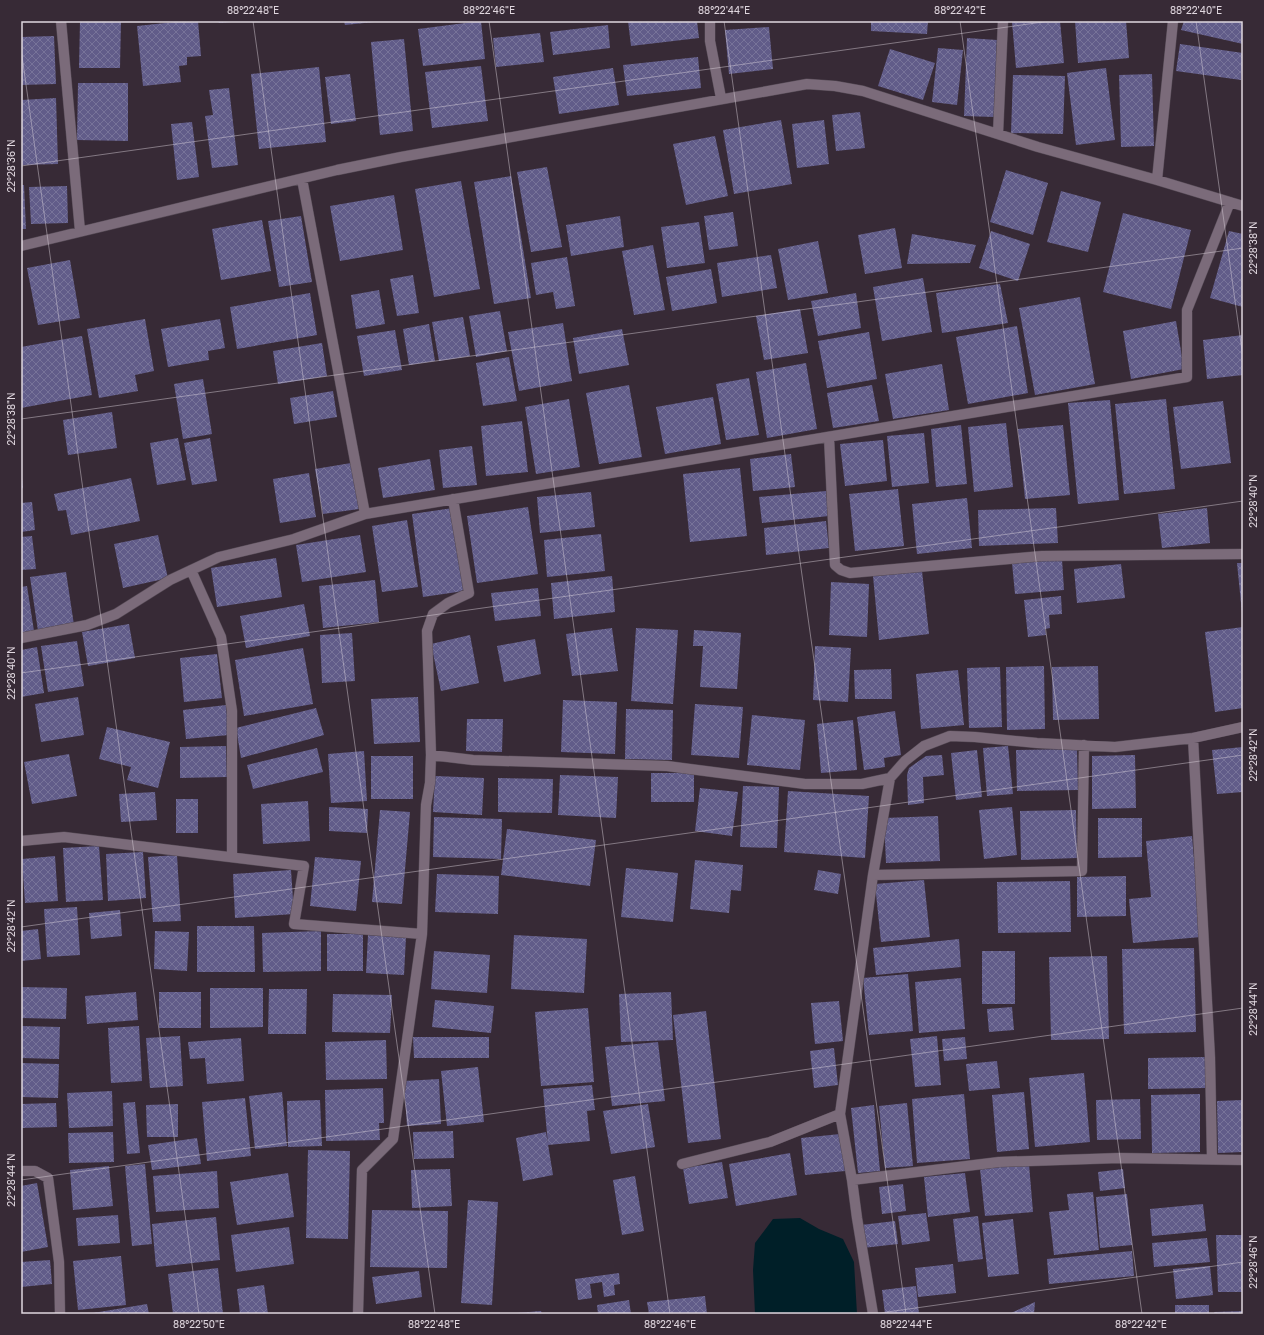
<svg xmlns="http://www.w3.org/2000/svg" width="1264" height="1335" viewBox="0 0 1264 1335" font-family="'Golos Text',sans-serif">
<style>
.water{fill:#001f28}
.building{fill:url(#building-cross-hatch)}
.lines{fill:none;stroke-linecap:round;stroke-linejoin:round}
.street-casing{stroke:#544954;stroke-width:11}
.street{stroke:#7b6b7a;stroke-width:10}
.ticks{fill:none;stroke:#e0d7df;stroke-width:1;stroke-opacity:0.45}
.neatline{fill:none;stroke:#e0d7df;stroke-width:1.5}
.ticks-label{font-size:10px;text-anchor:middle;fill:#e0d7df}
</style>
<defs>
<pattern id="building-cross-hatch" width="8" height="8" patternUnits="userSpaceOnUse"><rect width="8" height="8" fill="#615c89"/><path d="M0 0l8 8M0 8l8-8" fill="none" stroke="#777399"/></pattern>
</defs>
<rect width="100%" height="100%" fill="#372a36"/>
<path class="water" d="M 800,1218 L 819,1229 L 843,1239 L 854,1262 L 857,1314 L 755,1314 L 753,1270 L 755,1243 L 773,1219 Z"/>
<path class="building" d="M 80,21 L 121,21 L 120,68 L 79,68 Z
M 184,21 L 198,21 L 201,56 L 187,57 L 187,65 L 179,66 L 181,82 L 143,86 L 137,26 Z
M 218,21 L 231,21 L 231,22 L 219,23 Z
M 344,21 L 374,21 L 374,22 L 345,25 Z
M 481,21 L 485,59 L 423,66 L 418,29 Z
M 628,21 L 697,21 L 699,38 L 631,46 Z
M 871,21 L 928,21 L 927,34 L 871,31 Z
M 1029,21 L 1060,21 L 1064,63 L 1016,68 L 1012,22 Z
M 1075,21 L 1126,21 L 1129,58 L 1078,63 Z
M 1184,21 L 1243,21 L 1243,44 L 1181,30 Z
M 608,25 L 610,48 L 553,55 L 550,32 Z
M 769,27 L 773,69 L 729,74 L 725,30 Z
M 540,33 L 544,62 L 496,67 L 493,38 Z
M 54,36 L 56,84 L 21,85 L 21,37 Z
M 967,38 L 997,40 L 994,117 L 964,116 Z
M 404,39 L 413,131 L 380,135 L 371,42 Z
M 1180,44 L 1243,53 L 1241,80 L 1176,71 Z
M 938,48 L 963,50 L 957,105 L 932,102 Z
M 890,49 L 935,63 L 923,100 L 878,86 Z
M 698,57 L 701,88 L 627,96 L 623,65 Z
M 481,66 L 488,121 L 432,128 L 425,72 Z
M 319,67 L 326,142 L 259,149 L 251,74 Z
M 613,68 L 619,105 L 559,114 L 553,77 Z
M 1106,68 L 1115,140 L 1076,145 L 1067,73 Z
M 350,74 L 356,121 L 331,124 L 325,77 Z
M 1152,74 L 1154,146 L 1121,147 L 1119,75 Z
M 1013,75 L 1065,76 L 1063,134 L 1011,133 Z
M 78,83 L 128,83 L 128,141 L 77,140 Z
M 229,88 L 238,165 L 212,168 L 205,116 L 213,115 L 209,90 Z
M 56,98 L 58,164 L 21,165 L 21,100 Z
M 860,112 L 865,148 L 836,151 L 832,115 Z
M 781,120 L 792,184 L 734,194 L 723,130 Z
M 824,120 L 829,164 L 797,168 L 792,124 Z
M 192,122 L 199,177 L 177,180 L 171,124 Z
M 715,136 L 728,196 L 686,205 L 673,144 Z
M 547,167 L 562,247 L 531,252 L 517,172 Z
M 1006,170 L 1048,183 L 1033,235 L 990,222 Z
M 511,176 L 531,298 L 494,304 L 474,182 Z
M 461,181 L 480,289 L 434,297 L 415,189 Z
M 21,185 L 24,185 L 26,229 L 21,229 Z
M 67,186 L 68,223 L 31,224 L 29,187 Z
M 1061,191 L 1101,202 L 1088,252 L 1047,242 Z
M 394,195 L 403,250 L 340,261 L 330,206 Z
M 733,212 L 738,246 L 709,250 L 704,216 Z
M 1123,213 L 1191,230 L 1171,309 L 1103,292 Z
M 301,216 L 312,282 L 279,287 L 268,221 Z
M 620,216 L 624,247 L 571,256 L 566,225 Z
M 262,220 L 271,271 L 221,280 L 212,229 Z
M 699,222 L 705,263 L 667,268 L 661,227 Z
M 895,228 L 902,268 L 865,274 L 858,235 Z
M 991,231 L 1030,244 L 1018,281 L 979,268 Z
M 1229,231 L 1243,234 L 1243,307 L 1210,298 Z
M 912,234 L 976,245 L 970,263 L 907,264 Z
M 818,241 L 828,293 L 788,300 L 778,249 Z
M 653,245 L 665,310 L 634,315 L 622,251 Z
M 771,255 L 777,288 L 722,297 L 717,263 Z
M 567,257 L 575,306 L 556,309 L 553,292 L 536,295 L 531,263 Z
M 70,260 L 80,318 L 38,325 L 27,268 Z
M 711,269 L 717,303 L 672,311 L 666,277 Z
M 413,275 L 419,313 L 397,316 L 390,279 Z
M 923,278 L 932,332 L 882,341 L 873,287 Z
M 1000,284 L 1008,323 L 942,333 L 936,293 Z
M 379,290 L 385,324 L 356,329 L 351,295 Z
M 310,293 L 317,335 L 237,349 L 230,307 Z
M 856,293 L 861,328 L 818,336 L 811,301 Z
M 1080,297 L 1095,384 L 1035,395 L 1019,308 Z
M 800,309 L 808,353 L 764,360 L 756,316 Z
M 500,311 L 507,351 L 476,357 L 469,316 Z
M 463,317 L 470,356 L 439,361 L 432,322 Z
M 145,319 L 154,371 L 135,375 L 138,391 L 99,398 L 87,329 Z
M 220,319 L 225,348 L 208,351 L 209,360 L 168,367 L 161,329 Z
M 1176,321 L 1184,369 L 1131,379 L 1123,331 Z
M 563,323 L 572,381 L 519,391 L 508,332 Z
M 429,324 L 435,361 L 409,365 L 403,329 Z
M 1017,326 L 1028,393 L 968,404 L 956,337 Z
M 622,329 L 629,365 L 579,374 L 573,338 Z
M 395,330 L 402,370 L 364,376 L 357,336 Z
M 869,332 L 877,379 L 827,388 L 818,341 Z
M 1243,335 L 1243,375 L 1207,379 L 1203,340 Z
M 82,336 L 92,395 L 21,408 L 21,347 Z
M 322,343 L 327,376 L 278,384 L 273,351 Z
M 509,357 L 517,401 L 483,406 L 476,363 Z
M 806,363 L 817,429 L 767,438 L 756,372 Z
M 942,364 L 949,410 L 893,419 L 885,374 Z
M 749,378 L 759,435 L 726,440 L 716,384 Z
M 203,379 L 212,434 L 183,439 L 174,384 Z
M 629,385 L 642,457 L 599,464 L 586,393 Z
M 872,385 L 879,421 L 833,428 L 827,393 Z
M 333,391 L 337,417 L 294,424 L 290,398 Z
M 713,397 L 721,444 L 665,454 L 656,407 Z
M 569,399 L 580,467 L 536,474 L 525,407 Z
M 1166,399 L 1175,489 L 1124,494 L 1115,404 Z
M 1110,400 L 1119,500 L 1078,504 L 1068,403 Z
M 1223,401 L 1231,463 L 1181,469 L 1173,407 Z
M 112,412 L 117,448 L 68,455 L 63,420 Z
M 522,421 L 528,472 L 486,476 L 481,426 Z
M 1006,423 L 1013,487 L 974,492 L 968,427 Z
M 961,425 L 967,484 L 936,487 L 931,429 Z
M 1063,425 L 1070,495 L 1025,499 L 1018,429 Z
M 924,433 L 929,483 L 892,487 L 887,436 Z
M 178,438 L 186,480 L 157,485 L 150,443 Z
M 210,438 L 217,481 L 192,485 L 184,443 Z
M 883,440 L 887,481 L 845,486 L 840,444 Z
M 472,446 L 477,485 L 443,488 L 439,450 Z
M 791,454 L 795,487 L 753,491 L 750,459 Z
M 430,459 L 435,490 L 383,498 L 378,468 Z
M 351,463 L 359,509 L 323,514 L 315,469 Z
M 740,468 L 747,536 L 690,542 L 683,474 Z
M 309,473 L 316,517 L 280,523 L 273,479 Z
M 21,478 L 22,478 L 23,488 L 21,489 Z
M 131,478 L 140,521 L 71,535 L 66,510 L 58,511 L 54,494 Z
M 898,489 L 904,546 L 855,551 L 849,494 Z
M 826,491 L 829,516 L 762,523 L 759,497 Z
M 591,492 L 595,527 L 540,533 L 537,497 Z
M 967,498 L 972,548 L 917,554 L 912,504 Z
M 32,502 L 35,530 L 21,532 L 21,503 Z
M 528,507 L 538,574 L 477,583 L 467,516 Z
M 453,508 L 464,591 L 423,597 L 412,514 Z
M 1056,508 L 1058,543 L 979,546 L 978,510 Z
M 1207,508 L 1210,543 L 1162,548 L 1158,514 Z
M 407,520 L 418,587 L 382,592 L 372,526 Z
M 826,521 L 829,548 L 766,555 L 764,528 Z
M 601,534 L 605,571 L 547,577 L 544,540 Z
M 158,535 L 168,578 L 123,588 L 114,544 Z
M 360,535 L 366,572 L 302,582 L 296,545 Z
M 32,536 L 36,569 L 21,570 L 21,537 Z
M 276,558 L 282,597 L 217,607 L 211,568 Z
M 1062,559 L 1064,590 L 1015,594 L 1012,563 Z
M 1237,563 L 1243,563 L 1243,613 L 1242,613 Z
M 1121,564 L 1125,598 L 1077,603 L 1074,569 Z
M 922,571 L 929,634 L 879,640 L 873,576 Z
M 66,572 L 74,625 L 38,631 L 30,577 Z
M 612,576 L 615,612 L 554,619 L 551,583 Z
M 375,580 L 379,622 L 323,628 L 319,586 Z
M 831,582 L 869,584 L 867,637 L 829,635 Z
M 27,586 L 34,631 L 21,633 L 21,587 Z
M 538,588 L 541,616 L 495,621 L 491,593 Z
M 1061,596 L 1062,614 L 1049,615 L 1050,628 L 1045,629 L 1046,635 L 1028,637 L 1024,600 Z
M 304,604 L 310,636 L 246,648 L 240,616 Z
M 129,624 L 135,658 L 88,666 L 82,632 Z
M 1243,627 L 1243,708 L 1215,712 L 1205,632 Z
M 612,628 L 618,671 L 572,676 L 566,634 Z
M 636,628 L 678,630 L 673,704 L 631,701 Z
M 694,630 L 741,633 L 737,689 L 700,687 L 703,646 L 693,646 Z
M 352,633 L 355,681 L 322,683 L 320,635 Z
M 470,635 L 479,683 L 441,691 L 431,644 Z
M 535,639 L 541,674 L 504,682 L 497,646 Z
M 77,641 L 84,686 L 48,692 L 41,646 Z
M 815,646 L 851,648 L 848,702 L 813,700 Z
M 37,647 L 44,693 L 21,697 L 21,650 Z
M 303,648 L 313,704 L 244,716 L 235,660 Z
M 217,654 L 222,698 L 184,702 L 180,658 Z
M 1044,666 L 1045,729 L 1007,730 L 1006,667 Z
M 1098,666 L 1099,719 L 1053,720 L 1052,667 Z
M 1000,667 L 1002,727 L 969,728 L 967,668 Z
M 891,669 L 892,699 L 855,699 L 854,670 Z
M 958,670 L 964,725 L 921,729 L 916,674 Z
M 78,697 L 84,735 L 41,742 L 35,704 Z
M 418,697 L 420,742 L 374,744 L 371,699 Z
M 563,700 L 617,702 L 615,754 L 561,752 Z
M 695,704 L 743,707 L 739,758 L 691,755 Z
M 226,705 L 229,735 L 186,739 L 183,710 Z
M 316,708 L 324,735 L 241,758 L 236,728 Z
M 626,709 L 673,710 L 672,760 L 625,759 Z
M 895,711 L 901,755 L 884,758 L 885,767 L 864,770 L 857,717 Z
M 752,715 L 805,720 L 800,770 L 747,765 Z
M 467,719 L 503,719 L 502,752 L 466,751 Z
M 853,720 L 857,770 L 821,773 L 817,724 Z
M 107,727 L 170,742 L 158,788 L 127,780 L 131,767 L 99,759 Z
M 226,746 L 227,777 L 180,778 L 180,747 Z
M 1008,746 L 1013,794 L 987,796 L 983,748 Z
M 1243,747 L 1243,792 L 1217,794 L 1212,750 Z
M 317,748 L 323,772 L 253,789 L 247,765 Z
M 1077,749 L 1078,790 L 1017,791 L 1016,750 Z
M 977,750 L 982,797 L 956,800 L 951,753 Z
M 364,751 L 367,801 L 331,803 L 328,754 Z
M 69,754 L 77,796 L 32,804 L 24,762 Z
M 942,755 L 944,775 L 923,777 L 924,803 L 908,805 L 907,775 L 909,768 L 926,756 Z
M 1135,755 L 1136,808 L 1092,809 L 1092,756 Z
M 371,756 L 413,756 L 413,799 L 371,799 Z
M 651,773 L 694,773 L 694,802 L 651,802 Z
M 560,775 L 618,777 L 616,818 L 558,815 Z
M 435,776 L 484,778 L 482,815 L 433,812 Z
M 498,778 L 553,779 L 552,813 L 498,812 Z
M 743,786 L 779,787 L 777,848 L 740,847 Z
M 700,788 L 738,792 L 732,836 L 695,831 Z
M 788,791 L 869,796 L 865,858 L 784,852 Z
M 155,792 L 157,820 L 121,822 L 119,794 Z
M 176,799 L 198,799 L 198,833 L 176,833 Z
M 308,801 L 310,841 L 263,844 L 261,804 Z
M 329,807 L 368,809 L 367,833 L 329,831 Z
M 1012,807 L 1017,855 L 984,859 L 979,810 Z
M 380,810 L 410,812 L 402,904 L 372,902 Z
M 1076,810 L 1077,858 L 1021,860 L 1020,811 Z
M 938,816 L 940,861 L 886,863 L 884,818 Z
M 434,817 L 502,819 L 501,859 L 433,857 Z
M 1098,818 L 1142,818 L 1142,857 L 1098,858 Z
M 507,829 L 596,840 L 590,886 L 501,875 Z
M 1192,836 L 1201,937 L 1133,943 L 1129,899 L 1151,897 L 1146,841 Z
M 99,846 L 103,900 L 66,902 L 63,848 Z
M 143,852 L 146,898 L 108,901 L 106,854 Z
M 177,855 L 181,921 L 153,922 L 148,857 Z
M 55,856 L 58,901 L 25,903 L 22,859 Z
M 315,857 L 361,861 L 356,911 L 310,906 Z
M 695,860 L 743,865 L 741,891 L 731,890 L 729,913 L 690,909 Z
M 626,868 L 678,873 L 673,922 L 621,917 Z
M 291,870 L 294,914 L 235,918 L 233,874 Z
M 818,870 L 841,874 L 838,894 L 814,890 Z
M 437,874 L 499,876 L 498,914 L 435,912 Z
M 1126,876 L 1126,916 L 1077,917 L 1077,877 Z
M 924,880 L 930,937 L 881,942 L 875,884 Z
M 1070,881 L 1071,932 L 998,933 L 997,882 Z
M 77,907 L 80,955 L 47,957 L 44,909 Z
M 120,910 L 122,936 L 91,939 L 89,913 Z
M 197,926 L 254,926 L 255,972 L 197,972 Z
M 38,929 L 41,959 L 21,961 L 21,931 Z
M 155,931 L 189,932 L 187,971 L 154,969 Z
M 321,931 L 321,971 L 263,972 L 262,933 Z
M 327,934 L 363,934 L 363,971 L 327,971 Z
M 368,935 L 406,937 L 404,975 L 366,973 Z
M 514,935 L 587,939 L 584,993 L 511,989 Z
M 959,939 L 961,967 L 876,975 L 873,948 Z
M 1194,948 L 1196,1032 L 1124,1034 L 1122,949 Z
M 434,951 L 490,955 L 487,993 L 431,989 Z
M 982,951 L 1015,951 L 1015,1004 L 982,1004 Z
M 1107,956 L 1109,1039 L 1051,1040 L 1049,957 Z
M 908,974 L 913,1031 L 869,1035 L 863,978 Z
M 961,978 L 965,1029 L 919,1033 L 915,982 Z
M 21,987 L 67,988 L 66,1019 L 21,1018 Z
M 210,988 L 263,988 L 263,1027 L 210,1028 Z
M 269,989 L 307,989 L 306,1034 L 268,1034 Z
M 136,992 L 138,1020 L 87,1024 L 85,996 Z
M 159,992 L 201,992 L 201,1028 L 159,1028 Z
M 671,992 L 673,1040 L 621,1042 L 619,994 Z
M 333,994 L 392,995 L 390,1033 L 332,1032 Z
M 435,1000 L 494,1006 L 491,1033 L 432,1027 Z
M 839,1001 L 843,1041 L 815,1044 L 811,1003 Z
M 1012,1007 L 1014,1030 L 989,1032 L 987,1009 Z
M 588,1008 L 594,1082 L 541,1086 L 535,1012 Z
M 706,1011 L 721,1139 L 688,1143 L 673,1015 Z
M 21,1026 L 60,1027 L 59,1059 L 21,1058 Z
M 139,1026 L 142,1081 L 111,1083 L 108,1028 Z
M 180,1036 L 183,1086 L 150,1088 L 146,1038 Z
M 937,1036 L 941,1085 L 915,1087 L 910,1039 Z
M 413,1037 L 489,1037 L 489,1058 L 414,1058 Z
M 965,1037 L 967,1059 L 944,1061 L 942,1039 Z
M 241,1038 L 244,1081 L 207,1084 L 205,1058 L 190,1059 L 188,1042 Z
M 386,1040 L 387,1079 L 326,1080 L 325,1042 Z
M 658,1042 L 665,1101 L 612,1106 L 605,1047 Z
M 834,1048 L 838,1085 L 814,1088 L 810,1051 Z
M 1205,1057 L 1205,1088 L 1148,1089 L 1148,1058 Z
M 997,1061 L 1000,1088 L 969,1091 L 966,1064 Z
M 21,1063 L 59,1064 L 58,1098 L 21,1097 Z
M 478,1067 L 484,1122 L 447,1126 L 441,1071 Z
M 1084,1073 L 1090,1142 L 1035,1147 L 1029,1078 Z
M 439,1079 L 441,1124 L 407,1126 L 404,1081 Z
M 592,1085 L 595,1110 L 587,1111 L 590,1141 L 548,1145 L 543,1089 Z
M 383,1088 L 384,1123 L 379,1123 L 380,1140 L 326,1141 L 325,1090 Z
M 112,1091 L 113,1126 L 69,1128 L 67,1093 Z
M 282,1092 L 287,1146 L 255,1149 L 249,1096 Z
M 1024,1092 L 1029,1149 L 997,1152 L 992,1095 Z
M 964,1094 L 970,1159 L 917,1163 L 912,1099 Z
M 1200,1094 L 1200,1152 L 1152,1153 L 1151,1095 Z
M 245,1098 L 251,1156 L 207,1161 L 202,1102 Z
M 1140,1099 L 1141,1139 L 1097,1140 L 1096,1100 Z
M 320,1100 L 322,1146 L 288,1147 L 287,1101 Z
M 1243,1100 L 1243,1152 L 1218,1153 L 1217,1101 Z
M 135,1102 L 140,1153 L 127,1154 L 123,1103 Z
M 56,1103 L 57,1127 L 21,1128 L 21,1104 Z
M 907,1103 L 913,1166 L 885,1168 L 879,1106 Z
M 178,1104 L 178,1137 L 147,1137 L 146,1105 Z
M 648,1104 L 655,1147 L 611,1154 L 603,1111 Z
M 874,1105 L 880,1171 L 858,1173 L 851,1108 Z
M 453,1131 L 454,1158 L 414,1159 L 413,1132 Z
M 113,1132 L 114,1162 L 69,1163 L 68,1133 Z
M 546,1132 L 553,1175 L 523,1181 L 516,1138 Z
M 840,1134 L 845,1171 L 805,1175 L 801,1138 Z
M 197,1138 L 201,1164 L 152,1170 L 148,1145 Z
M 308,1150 L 350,1151 L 348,1239 L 306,1238 Z
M 790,1153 L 797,1195 L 736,1206 L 729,1164 Z
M 722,1162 L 728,1198 L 689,1204 L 683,1168 Z
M 145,1164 L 152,1244 L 132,1246 L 125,1166 Z
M 1029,1164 L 1033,1212 L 985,1216 L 980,1169 Z
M 109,1166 L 113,1206 L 73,1210 L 70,1170 Z
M 450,1169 L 452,1206 L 412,1208 L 411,1170 Z
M 1123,1169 L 1125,1188 L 1100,1191 L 1098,1172 Z
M 217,1171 L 219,1208 L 156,1212 L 153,1176 Z
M 288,1173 L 294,1217 L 237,1225 L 230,1182 Z
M 965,1173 L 970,1212 L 928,1217 L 924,1177 Z
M 635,1176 L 644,1231 L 622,1235 L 613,1180 Z
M 37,1183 L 48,1247 L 21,1252 L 21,1186 Z
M 903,1184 L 906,1211 L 882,1214 L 879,1187 Z
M 1093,1192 L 1099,1250 L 1054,1255 L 1049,1212 L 1069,1210 L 1067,1194 Z
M 1127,1194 L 1132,1245 L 1100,1248 L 1096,1197 Z
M 468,1200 L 498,1202 L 492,1305 L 461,1303 Z
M 1203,1204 L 1206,1231 L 1152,1236 L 1150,1209 Z
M 372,1210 L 448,1211 L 447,1268 L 370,1267 Z
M 926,1213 L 930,1241 L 902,1245 L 898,1216 Z
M 118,1215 L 120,1243 L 78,1246 L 76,1218 Z
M 978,1216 L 983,1259 L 958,1262 L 953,1219 Z
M 216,1217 L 220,1260 L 156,1267 L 152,1224 Z
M 1013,1219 L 1019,1274 L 988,1277 L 982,1223 Z
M 895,1221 L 898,1244 L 863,1248 L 861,1225 Z
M 289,1227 L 294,1264 L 236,1272 L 231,1235 Z
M 1216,1235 L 1243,1235 L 1243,1292 L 1218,1292 Z
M 1207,1238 L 1210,1262 L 1154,1267 L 1152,1243 Z
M 1132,1251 L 1134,1276 L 1049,1284 L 1047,1259 Z
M 121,1256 L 126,1305 L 78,1310 L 73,1261 Z
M 50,1260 L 52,1284 L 21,1287 L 21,1262 Z
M 953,1264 L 956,1293 L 918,1297 L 915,1268 Z
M 1210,1266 L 1213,1295 L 1176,1299 L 1173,1269 Z
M 218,1268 L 223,1314 L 173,1314 L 168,1274 Z
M 419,1271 L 422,1297 L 376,1304 L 372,1277 Z
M 619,1273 L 620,1284 L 614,1285 L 615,1295 L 604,1297 L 602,1282 L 590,1284 L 592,1298 L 578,1300 L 575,1279 Z
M 264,1285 L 268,1314 L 240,1314 L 237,1289 Z
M 916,1286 L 919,1314 L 885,1314 L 882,1290 Z
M 705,1296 L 707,1314 L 649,1314 L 647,1302 Z
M 629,1300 L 631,1314 L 598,1314 L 597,1305 Z
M 1035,1302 L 1034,1314 L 1009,1314 Z
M 147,1304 L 149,1314 L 93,1314 L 93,1313 Z
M 1175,1305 L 1209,1305 L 1209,1314 L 1175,1314 Z
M 541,1311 L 542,1314 L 517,1314 L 517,1313 Z
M 1243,1311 L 1243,1314 L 1214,1314 L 1214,1312 Z"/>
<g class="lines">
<g class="street-casing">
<path id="street" d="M 61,21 L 80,231
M 710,21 L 710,41 L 721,98
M 998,134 L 1003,21
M 302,179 L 365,514 L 1187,377 L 1187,310 L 1230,202
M 1157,180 L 1173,21
M 21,246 L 337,170 L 401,157 L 807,84 L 835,86 L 863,91 L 1038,147 L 1157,180 L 1243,206
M 829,437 L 835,565 L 841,570 L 850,573 L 1042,556 L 1243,554
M 191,570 L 221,637 L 232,711 L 232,857
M 21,638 L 87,625 L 116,614 L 170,580 L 219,557 L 294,539 L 365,514
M 1193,738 L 1210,1058 L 1212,1159
M 431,755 L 427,631 L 433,614 L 448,603 L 469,593 L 453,499
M 21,841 L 64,837 L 304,866 L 294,924 L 422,934
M 873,875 L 1082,871 L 1084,745
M 682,1164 L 770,1142 L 840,1114
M 21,1171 L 35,1171 L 48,1178 L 59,1262 L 60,1314
M 852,1180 L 840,1114 L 873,875 L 890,778
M 358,1314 L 362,1170 L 393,1139 L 422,934 L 426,805 L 430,783 L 431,755 L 473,760 L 667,766 L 805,784 L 862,784 L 890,778 L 905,761 L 924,746 L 950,736 L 975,737 L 1037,743 L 1115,747 L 1193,738 L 1243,727
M 873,1314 L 857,1218 L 852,1180 L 999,1162 L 1119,1158 L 1243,1160"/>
</g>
<use href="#street" class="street"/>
</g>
<path class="ticks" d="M 253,21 L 435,1314M 489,21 L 670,1314M 724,21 L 906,1314M 960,21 L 1142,1314M 1196,21 L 1243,358M 21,49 L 199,1314M 21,166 L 1050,21M 21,419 L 1243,248M 21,673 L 1243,501M 21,927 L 1243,755M 21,1180 L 1243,1008M 873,1314 L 1243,1262"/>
<rect width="1264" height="1335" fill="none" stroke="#372a36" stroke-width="44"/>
<rect x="22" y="22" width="1220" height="1291" class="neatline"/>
<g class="ticks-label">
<text x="253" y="14">88°22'48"E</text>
<text x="489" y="14">88°22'46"E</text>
<text x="724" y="14">88°22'44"E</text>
<text x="960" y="14">88°22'42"E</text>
<text x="1196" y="14">88°22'40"E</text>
<text transform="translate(11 166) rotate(-90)" y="4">22°28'36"N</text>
<text transform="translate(1253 248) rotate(-90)" y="4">22°28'38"N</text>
<text transform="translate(11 419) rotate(-90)" y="4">22°28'38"N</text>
<text transform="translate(1253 501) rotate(-90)" y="4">22°28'40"N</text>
<text transform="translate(11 673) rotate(-90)" y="4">22°28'40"N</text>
<text transform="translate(1253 755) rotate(-90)" y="4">22°28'42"N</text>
<text transform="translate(11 926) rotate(-90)" y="4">22°28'42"N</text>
<text transform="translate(1253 1009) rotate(-90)" y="4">22°28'44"N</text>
<text transform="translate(11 1180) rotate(-90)" y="4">22°28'44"N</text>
<text transform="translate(1253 1262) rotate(-90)" y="4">22°28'46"N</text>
<text x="199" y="1328">88°22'50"E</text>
<text x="434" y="1328">88°22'48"E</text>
<text x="670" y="1328">88°22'46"E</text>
<text x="906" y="1328">88°22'44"E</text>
<text x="1141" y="1328">88°22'42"E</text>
</g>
</svg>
